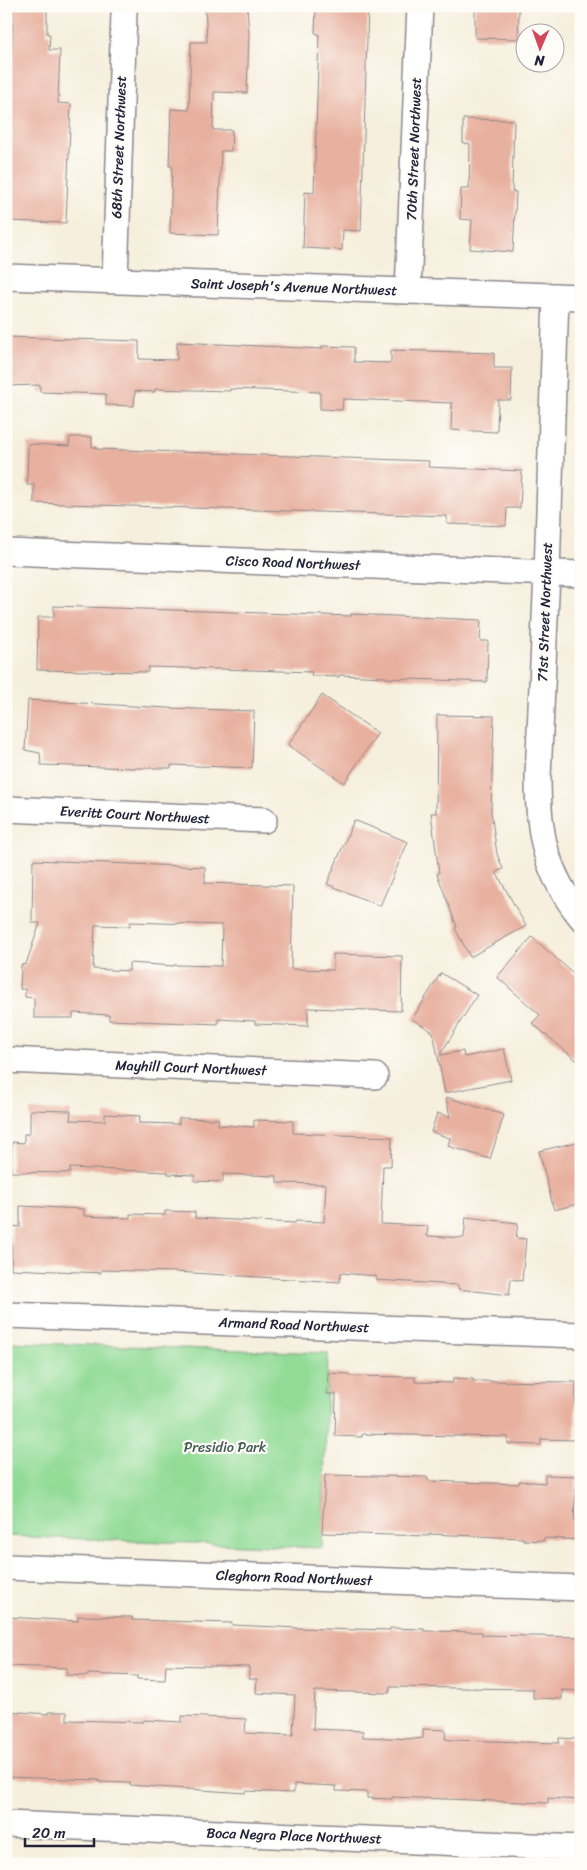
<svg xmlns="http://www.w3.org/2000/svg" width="587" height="1870" viewBox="0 0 587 1870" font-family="Sriracha,sans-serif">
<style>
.green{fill:#92db96;stroke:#5a7e68}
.building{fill:#e8b09f;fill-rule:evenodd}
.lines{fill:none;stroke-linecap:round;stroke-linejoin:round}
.minor-casing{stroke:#8c888c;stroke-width:28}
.minor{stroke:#fff;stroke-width:25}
.labels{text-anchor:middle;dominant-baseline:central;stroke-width:4.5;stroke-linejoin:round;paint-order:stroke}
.street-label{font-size:14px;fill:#22223b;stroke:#fdfcf7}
.park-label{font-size:14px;fill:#445a56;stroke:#fdfcf7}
</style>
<rect width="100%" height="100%" fill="#fdfcf7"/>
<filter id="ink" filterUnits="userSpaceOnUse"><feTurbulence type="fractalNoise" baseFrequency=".02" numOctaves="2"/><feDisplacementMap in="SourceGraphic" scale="10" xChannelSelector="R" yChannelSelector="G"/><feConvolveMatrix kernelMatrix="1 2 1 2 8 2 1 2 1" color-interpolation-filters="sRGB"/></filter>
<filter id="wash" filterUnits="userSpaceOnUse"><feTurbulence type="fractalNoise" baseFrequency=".0096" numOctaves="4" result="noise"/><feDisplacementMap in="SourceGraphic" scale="20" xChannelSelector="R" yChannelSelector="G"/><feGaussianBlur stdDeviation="1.12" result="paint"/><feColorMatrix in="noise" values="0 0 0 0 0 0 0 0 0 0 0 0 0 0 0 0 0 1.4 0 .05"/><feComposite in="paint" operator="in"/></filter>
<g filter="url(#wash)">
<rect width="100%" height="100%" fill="#f6efdd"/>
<path class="green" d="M 6,1342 L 328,1353 L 322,1548 L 6,1536 Z"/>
<g id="blocks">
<path class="building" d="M 13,6 L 47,6 L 47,34 L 50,34 L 49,50 L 60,50 L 58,103 L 71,104 L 66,223 L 6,221 L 6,170 L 10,87 L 6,87 L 6,67 L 11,68 Z
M 205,6 L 247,6 L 249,34 L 247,93 L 214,92 L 213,130 L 232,130 L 231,151 L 221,151 L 218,235 L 170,233 L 172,166 L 169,166 L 171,109 L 189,110 L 191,42 L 207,42 Z
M 316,6 L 368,6 L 361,231 L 343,230 L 342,250 L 303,248 L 305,192 L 314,193 L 319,34 L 315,33 Z
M 475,6 L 519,6 L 518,39 L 475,38 Z
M 463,119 L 514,120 L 512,191 L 516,192 L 513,252 L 470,249 L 472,220 L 460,219 L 461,189 L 469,189 L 470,144 L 463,143 Z
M 6,337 L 139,341 L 139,359 L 177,360 L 177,342 L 322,349 L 322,346 L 354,347 L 354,362 L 391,363 L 391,350 L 494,353 L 494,368 L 512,368 L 511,400 L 498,400 L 497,432 L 451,430 L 452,403 L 343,399 L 342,410 L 320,409 L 320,392 L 230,389 L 230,391 L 155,389 L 155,392 L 135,391 L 134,406 L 106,405 L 106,394 L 40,392 L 40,385 L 6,386 Z
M 70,437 L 92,437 L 92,447 L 97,447 L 96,449 L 429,461 L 428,467 L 522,471 L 520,508 L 507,508 L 506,526 L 447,524 L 447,516 L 34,503 L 34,485 L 27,485 L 28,444 L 69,446 Z
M 54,606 L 351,616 L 351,614 L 481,620 L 480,641 L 488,641 L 487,682 L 386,678 L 386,677 L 339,675 L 339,677 L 311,676 L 312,672 L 220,669 L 148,667 L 148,672 L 37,670 L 38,617 L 54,617 Z
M 322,695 L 378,733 L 344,783 L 288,745 Z
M 28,700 L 168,708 L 254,711 L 252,768 L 171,765 L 171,768 L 134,768 L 41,765 L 40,753 L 25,750 Z
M 437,715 L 494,716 L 491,812 L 497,854 L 503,869 L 496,872 L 526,926 L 470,957 L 455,928 L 457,927 L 437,874 L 439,873 L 431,813 L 436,813 Z
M 354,820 L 408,842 L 380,906 L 327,884 Z
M 33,860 L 205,867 L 205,883 L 293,886 L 291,969 L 333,970 L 333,954 L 402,956 L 401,1011 L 308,1008 L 308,1026 L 255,1024 L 255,1021 L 218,1019 L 218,1024 L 109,1020 L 109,1015 L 73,1013 L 73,1018 L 34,1018 L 34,998 L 25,997 L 25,989 L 20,989 L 21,965 L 26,964 L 40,923 L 32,923 ZM 130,922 L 222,925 L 221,966 L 174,965 L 174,966 L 129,963 L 129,971 L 93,969 L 95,925 L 130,926 Z
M 532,937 L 581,980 L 581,1064 L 532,1023 L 540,1015 L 497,977 Z
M 441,973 L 477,995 L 440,1055 L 463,1051 L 464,1057 L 504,1049 L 511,1080 L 445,1093 L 433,1032 L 412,1019 Z
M 446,1097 L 504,1115 L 490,1159 L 448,1146 L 450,1138 L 431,1132 L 437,1113 L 450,1117 Z
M 30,1110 L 71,1111 L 70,1120 L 105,1121 L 105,1114 L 140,1116 L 139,1123 L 179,1124 L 179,1118 L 219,1119 L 218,1125 L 254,1127 L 254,1120 L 293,1121 L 293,1133 L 392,1137 L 391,1166 L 383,1166 L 381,1224 L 428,1226 L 427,1236 L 464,1238 L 466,1217 L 518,1223 L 516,1238 L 526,1239 L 522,1281 L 511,1279 L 509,1295 L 458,1289 L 458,1285 L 376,1280 L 376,1276 L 341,1273 L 340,1282 L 176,1272 L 101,1270 L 101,1273 L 11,1269 L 12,1226 L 20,1227 L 20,1206 L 84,1209 L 84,1216 L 130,1218 L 130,1214 L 165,1215 L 165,1211 L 195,1212 L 195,1218 L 295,1223 L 296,1221 L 324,1222 L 326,1184 L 277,1183 L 277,1176 L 223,1174 L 223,1182 L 194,1181 L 195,1175 L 168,1174 L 168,1172 L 70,1168 L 70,1173 L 11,1172 L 12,1142 L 24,1143 L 24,1134 L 30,1134 Z
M 581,1141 L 581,1203 L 554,1210 L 539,1151 Z
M 328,1373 L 349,1374 L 349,1376 L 415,1377 L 415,1382 L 453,1383 L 453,1378 L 473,1379 L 473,1381 L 576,1382 L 575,1440 L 541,1439 L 541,1445 L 508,1444 L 508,1437 L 362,1434 L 362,1437 L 335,1436 L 336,1394 L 327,1394 Z
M 325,1475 L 428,1477 L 428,1481 L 519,1484 L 519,1481 L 545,1483 L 545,1475 L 577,1476 L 574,1520 L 581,1521 L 581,1540 L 544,1538 L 543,1541 L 523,1540 L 523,1538 L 429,1534 L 429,1536 L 322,1533 Z
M 78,1616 L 132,1617 L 132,1620 L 232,1623 L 232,1625 L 300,1628 L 355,1630 L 355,1629 L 390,1630 L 390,1628 L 424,1629 L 424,1631 L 482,1632 L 482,1635 L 581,1637 L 581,1691 L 562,1690 L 562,1699 L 533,1698 L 533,1689 L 390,1687 L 389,1693 L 315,1691 L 313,1729 L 363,1731 L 363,1737 L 416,1739 L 423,1738 L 423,1729 L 446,1730 L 445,1739 L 453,1740 L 559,1743 L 559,1738 L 581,1739 L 581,1787 L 578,1787 L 578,1800 L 548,1798 L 548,1803 L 392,1797 L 392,1799 L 367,1798 L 367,1792 L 336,1791 L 336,1786 L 294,1784 L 294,1793 L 246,1791 L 245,1793 L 130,1785 L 130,1783 L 99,1782 L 99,1780 L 6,1777 L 6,1711 L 48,1714 L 48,1712 L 67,1712 L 67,1720 L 143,1722 L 144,1720 L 182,1722 L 182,1716 L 246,1719 L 245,1733 L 293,1735 L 295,1695 L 256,1693 L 257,1679 L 249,1679 L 249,1667 L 166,1665 L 165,1680 L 137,1679 L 137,1676 L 88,1674 L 88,1676 L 66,1675 L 67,1668 L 6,1666 L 6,1617 L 78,1621 Z"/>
</g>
</g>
<g filter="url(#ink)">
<use href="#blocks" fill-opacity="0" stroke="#8c888c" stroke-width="1"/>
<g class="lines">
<g class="minor-casing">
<path id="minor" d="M 6,277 L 581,297
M 115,280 L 124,13
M 408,291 L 420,6
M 556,296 L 547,573 L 538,777 C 538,834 545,872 581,917
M 6,552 L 581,574
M 6,809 L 264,820
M 6,1060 L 375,1076
M 6,1315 L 581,1335
M 6,1567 L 581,1588
M 6,1824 L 581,1848"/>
</g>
<use href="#minor" class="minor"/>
</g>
</g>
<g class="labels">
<g class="street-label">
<text transform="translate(119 147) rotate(-88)">68th Street Northwest</text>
<text transform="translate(414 149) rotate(-88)">70th Street Northwest</text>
<text transform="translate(294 287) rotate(2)">Saint Joseph's Avenue Northwest</text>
<text transform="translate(293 563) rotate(2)">Cisco Road Northwest</text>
<text transform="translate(545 612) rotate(-88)">71st Street Northwest</text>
<text transform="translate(135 815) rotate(3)">Everitt Court Northwest</text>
<text transform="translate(191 1068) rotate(2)">Mayhill Court Northwest</text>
<text transform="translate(294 1325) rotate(2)">Armand Road Northwest</text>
<text transform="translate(294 1578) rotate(2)">Cleghorn Road Northwest</text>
<text transform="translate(294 1836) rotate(2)">Boca Negra Place Northwest</text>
</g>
<g class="park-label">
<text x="225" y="1447">Presidio Park</text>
</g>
</g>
<rect width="587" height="1870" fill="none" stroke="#fdfcf7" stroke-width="25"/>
<g transform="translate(540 48) rotate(182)"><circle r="24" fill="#fdfcf7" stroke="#a5a5ac"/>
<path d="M0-4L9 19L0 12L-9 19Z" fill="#d1495b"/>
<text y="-8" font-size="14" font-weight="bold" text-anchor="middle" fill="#22223b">N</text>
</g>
<path d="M25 1838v8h69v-8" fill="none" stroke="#22223b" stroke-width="2.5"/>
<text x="32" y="1838" font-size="15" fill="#22223b" stroke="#fdfcf7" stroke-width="4" paint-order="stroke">20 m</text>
</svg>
